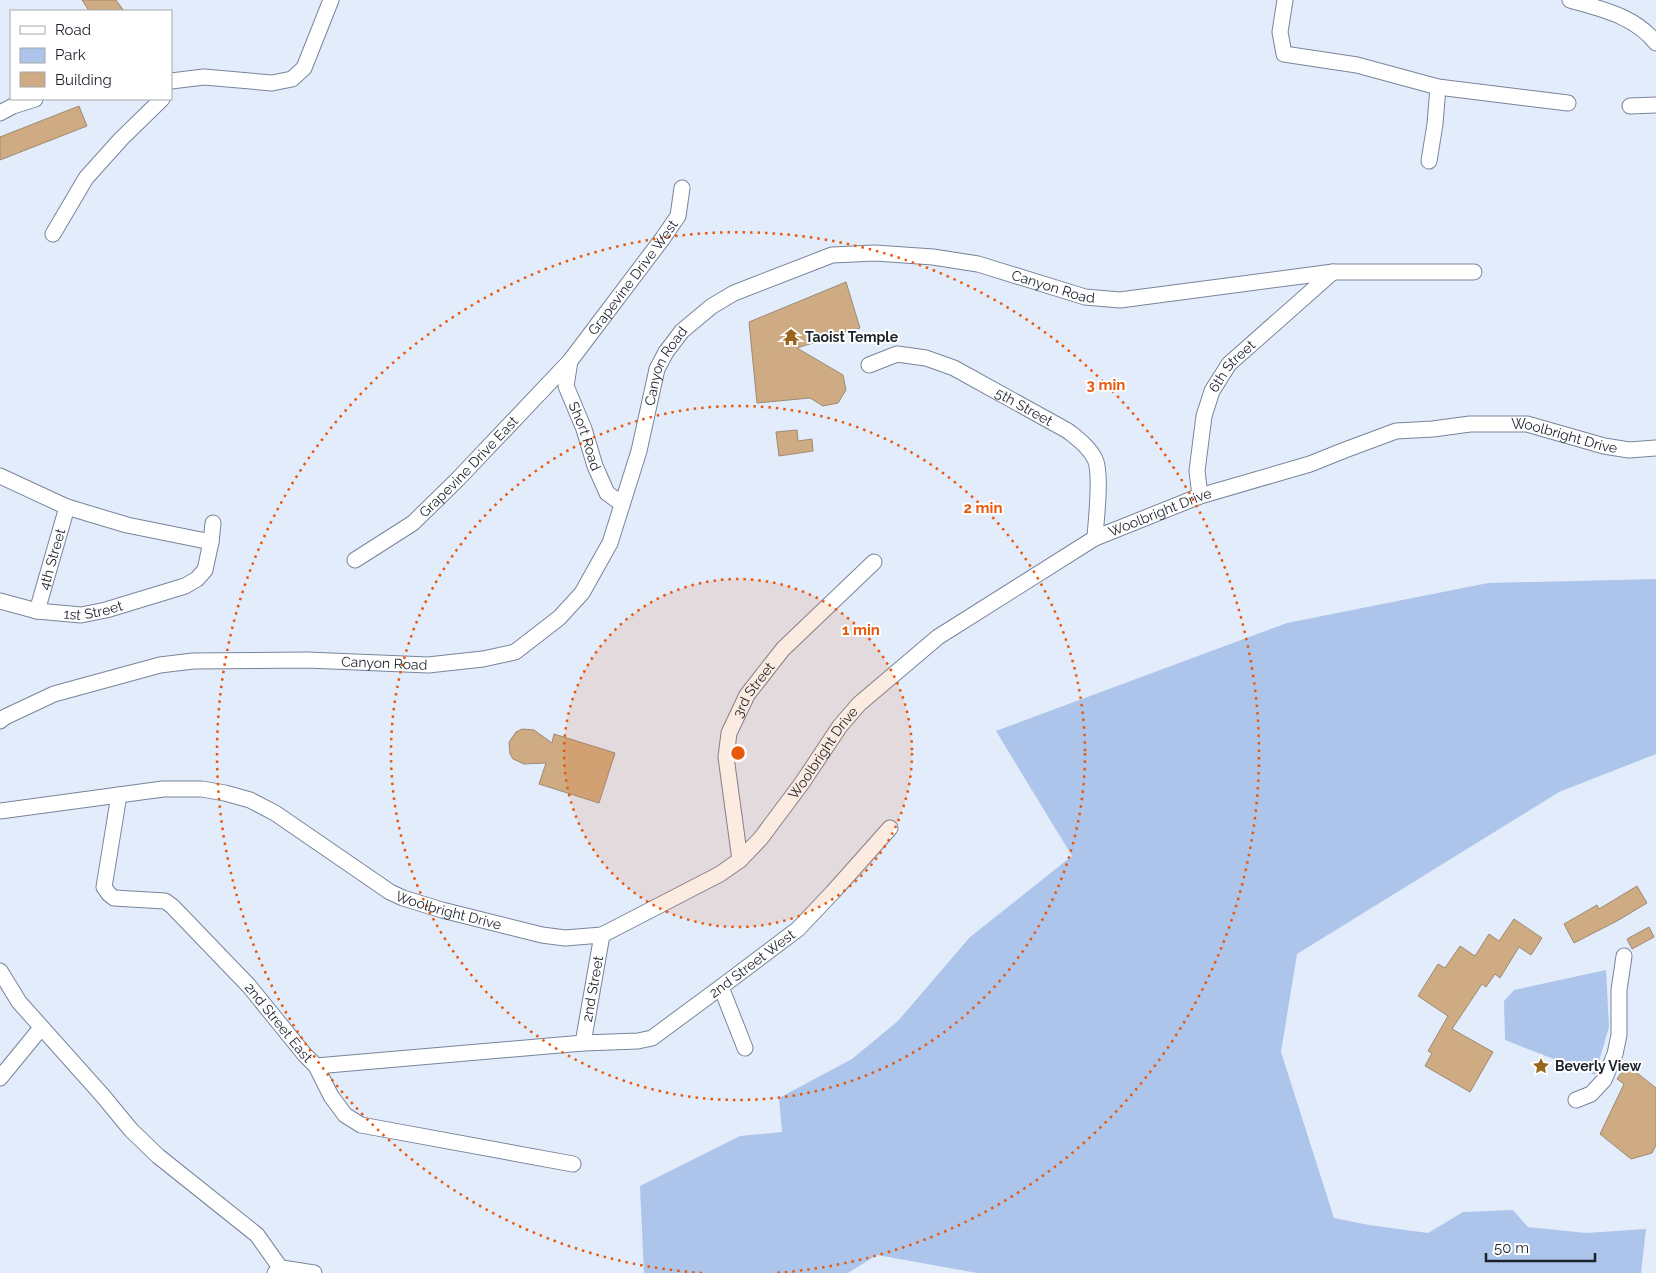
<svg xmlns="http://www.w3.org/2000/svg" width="1656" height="1273" viewBox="0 0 1656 1273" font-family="Raleway,sans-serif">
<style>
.green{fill:#adc5eb}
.building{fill:#ceab82;stroke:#9d8a75}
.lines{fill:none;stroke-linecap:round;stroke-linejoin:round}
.street-casing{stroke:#77859b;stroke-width:17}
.street{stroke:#fff;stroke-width:15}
.ring{fill:none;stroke:#e8590c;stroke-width:2.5;stroke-dasharray:2.5 5}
.labels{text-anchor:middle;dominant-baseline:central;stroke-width:4;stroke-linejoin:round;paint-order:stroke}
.street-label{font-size:14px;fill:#1c222b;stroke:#fff}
.poi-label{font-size:14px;font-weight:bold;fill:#1c222b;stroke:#fff;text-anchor:start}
.centre{fill:#e8590c;stroke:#fff;stroke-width:2.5}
.ring-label{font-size:15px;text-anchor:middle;font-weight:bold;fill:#e8590c;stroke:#fff;stroke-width:4;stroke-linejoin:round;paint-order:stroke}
</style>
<rect width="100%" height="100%" fill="#e3ecfb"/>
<path class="green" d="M 1656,579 L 1656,754 L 1559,792 L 1297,954 L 1281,1052 L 1334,1218 L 1369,1225 L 1428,1233 L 1463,1212 L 1513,1210 L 1528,1227 L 1586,1233 L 1646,1229 L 1641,1273 L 977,1273 L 877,1255 L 848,1273 L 644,1273 L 640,1186 L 740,1136 L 782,1132 L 779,1098 L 852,1059 L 898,1021 L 970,937 L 1072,856 L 996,731 L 1287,623 L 1488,583 Z
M 1606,970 L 1609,1027 L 1595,1075 L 1505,1040 L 1504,1001 L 1514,990 Z"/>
<path class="building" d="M 82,0 L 116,0 L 124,11 L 89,11 Z
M 79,106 L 87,126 L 0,160 L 0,137 Z
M 846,282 L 860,328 L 797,348 L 843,375 L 846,390 L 838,403 L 823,406 L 810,398 L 757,403 L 749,322 Z
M 797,430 L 798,441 L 812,439 L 813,451 L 779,456 L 776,432 Z
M 522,729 L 534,730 L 552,743 L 554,734 L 615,753 L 599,803 L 539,784 L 546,763 L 524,764 L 513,759 L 510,754 L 509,742 L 516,732 Z
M 1637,886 L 1647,903 L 1617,921 L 1574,943 L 1564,924 L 1597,905 L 1599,909 Z
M 1514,919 L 1542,938 L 1531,955 L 1519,947 L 1500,978 L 1495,974 L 1486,987 L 1482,984 L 1452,1029 L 1493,1052 L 1470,1092 L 1425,1066 L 1432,1053 L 1428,1051 L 1448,1016 L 1418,996 L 1438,964 L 1445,968 L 1460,946 L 1475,956 L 1489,934 L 1499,941 Z
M 1649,927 L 1654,937 L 1632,949 L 1627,939 Z
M 1627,1065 L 1656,1088 L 1656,1145 L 1652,1153 L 1631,1159 L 1600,1134 L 1624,1084 L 1617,1079 Z"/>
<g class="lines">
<g class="street-casing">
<g id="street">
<path d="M 1285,0 L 1280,32 L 1284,54 L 1357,65 L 1438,87 L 1568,103"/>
<path d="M 1570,0 C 1601,9 1635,16 1656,43"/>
<path d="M 171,81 L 204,77 L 272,83 L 292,79 L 304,68 L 331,0"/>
<path d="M 1630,106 L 1656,105"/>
<path d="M 0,113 L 13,106 L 35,99"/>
<path d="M 1429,161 L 1435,124 L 1438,87"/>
<path d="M 53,234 L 86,178 L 121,139 L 162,99"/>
<path id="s1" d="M 570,361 L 566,386 L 584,429 L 595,466 L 607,493 L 622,504"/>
<path id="s2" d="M 869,365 L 897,354 L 926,358 L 954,368 L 1068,431 C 1078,439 1089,447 1095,459 C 1102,474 1096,519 1095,538"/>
<path d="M 0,476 L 67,507 L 127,525 L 211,542"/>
<path id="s3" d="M 1200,496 L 1197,471 L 1204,416 L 1212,391 L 1229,364 L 1333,272"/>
<path id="s4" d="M 355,560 L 413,523 L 458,479 L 570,361 L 663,238 L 678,216 L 682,188"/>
<path id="s5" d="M 0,601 L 37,611 L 81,615 L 106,610 L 185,586 L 197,579 L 205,570 L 211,542 L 213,523"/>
<path id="s6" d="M 37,611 L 67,507"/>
<path id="s7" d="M 0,721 L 5,717 L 54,694 L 160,665 L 193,661 L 307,660 L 428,665 L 483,659 L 515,652 L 559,618 L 582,593 L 610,543 L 639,451 L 657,369 L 666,352 L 682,331 L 712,306 L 734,293 L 832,255 L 875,253 L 933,257 L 978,264 L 1085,297 L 1120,300 L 1333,272 L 1474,272"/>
<path id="s8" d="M 119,795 L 104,887 L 109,894 L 114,898 L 165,901 L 172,906 L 249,986 L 305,1055 L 316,1066 L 331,1096 L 345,1115 L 361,1125 L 573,1164"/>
<path id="s9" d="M 0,811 L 163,789 L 202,789 L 225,793 L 250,800 L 275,813 L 390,892 L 403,898 L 442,910 L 542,935 L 565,938 L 602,935 L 720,874 L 740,860 L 761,838 L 802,783 L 840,726 L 859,704 L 938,637 L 1095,538 L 1200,496 L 1310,464 L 1345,450 L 1396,431 L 1433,429 L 1470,424 L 1527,424 L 1604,446 L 1629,450 L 1656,448"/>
<path id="s10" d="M 740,860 L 726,757 L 729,733 L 747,695 L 783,649 L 874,562"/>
<path d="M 0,971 L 19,1002 L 103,1096 L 131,1130 L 158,1156 L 257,1235 L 284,1273"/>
<path d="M 721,987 L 745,1048"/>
<path id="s11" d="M 583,1043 L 602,935"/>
<path id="s12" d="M 316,1066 L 583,1043 L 638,1041 L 652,1038 L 721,987 L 798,929 L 833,892 L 890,828"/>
<path d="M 0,1078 L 41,1028"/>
<path d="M 1576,1100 L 1591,1094 L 1604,1080 L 1615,1054 L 1619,1035 L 1619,990 L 1624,956"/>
<path d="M 275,1273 L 282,1268 L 314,1273"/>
</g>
</g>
<use href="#street" class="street"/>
</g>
<circle cx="738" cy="753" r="174" fill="#e8590c" fill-opacity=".12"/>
<g class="ring">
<circle cx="738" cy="753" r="174"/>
<circle cx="738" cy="753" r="347"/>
<path d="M702 1273A521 521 0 1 1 774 1273"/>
</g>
<defs>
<g id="temple-bare" transform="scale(1.35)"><path d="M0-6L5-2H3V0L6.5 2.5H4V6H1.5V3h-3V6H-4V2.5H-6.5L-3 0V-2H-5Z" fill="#99651c" stroke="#fff" stroke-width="2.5" paint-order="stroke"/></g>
<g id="sight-bare" transform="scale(1.35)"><path d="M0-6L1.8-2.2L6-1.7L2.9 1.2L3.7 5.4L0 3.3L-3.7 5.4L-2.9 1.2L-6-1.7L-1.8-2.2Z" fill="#99651c" stroke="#fff" stroke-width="2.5" paint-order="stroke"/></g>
</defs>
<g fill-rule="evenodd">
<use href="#temple-bare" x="791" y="337"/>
<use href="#sight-bare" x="1541" y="1066"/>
</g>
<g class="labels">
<g class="street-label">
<text stroke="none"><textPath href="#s4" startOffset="399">Grapevine Drive West</textPath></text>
<text stroke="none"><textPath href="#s7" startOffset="1295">Canyon Road</textPath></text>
<text stroke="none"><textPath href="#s3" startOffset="139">6th Street</textPath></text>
<text stroke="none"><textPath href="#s7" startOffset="860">Canyon Road</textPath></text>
<text stroke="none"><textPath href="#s2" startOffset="169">5th Street</textPath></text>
<text stroke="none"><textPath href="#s1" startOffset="79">Short Road</textPath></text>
<text stroke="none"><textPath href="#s9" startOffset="1772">Woolbright Drive</textPath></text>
<text stroke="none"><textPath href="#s4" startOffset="148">Grapevine Drive East</textPath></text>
<text stroke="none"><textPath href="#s9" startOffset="1352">Woolbright Drive</textPath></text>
<text stroke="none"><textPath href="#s6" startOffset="54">4th Street</textPath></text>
<text stroke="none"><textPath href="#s5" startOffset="95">1st Street</textPath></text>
<text stroke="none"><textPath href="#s7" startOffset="395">Canyon Road</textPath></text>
<text stroke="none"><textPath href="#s10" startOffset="178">3rd Street</textPath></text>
<text stroke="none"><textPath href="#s9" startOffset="932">Woolbright Drive</textPath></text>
<text stroke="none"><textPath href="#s9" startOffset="482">Woolbright Drive</textPath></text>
<text stroke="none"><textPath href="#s12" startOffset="462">2nd Street West</textPath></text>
<text stroke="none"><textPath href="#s11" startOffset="55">2nd Street</textPath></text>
<text stroke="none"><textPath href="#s8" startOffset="326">2nd Street East</textPath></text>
</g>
<g class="poi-label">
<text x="805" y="337">Taoist Temple</text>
<text x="1555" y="1066">Beverly View</text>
</g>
</g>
<circle cx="738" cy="753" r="8" class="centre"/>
<g class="ring-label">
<text x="1106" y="390">3 min</text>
<text x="983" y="513">2 min</text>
<text x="861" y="635">1 min</text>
</g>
<rect x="10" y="10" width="162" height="90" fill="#ffffff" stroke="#a4a7aa"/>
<rect x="20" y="26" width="25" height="8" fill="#ffffff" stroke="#a4a7aa"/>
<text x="55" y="35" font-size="15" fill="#1c222b">Road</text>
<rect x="20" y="48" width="25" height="15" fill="#adc5eb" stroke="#a4a7aa"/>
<text x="55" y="60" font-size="15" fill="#1c222b">Park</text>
<rect x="20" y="72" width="25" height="15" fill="#ceab82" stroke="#a4a7aa"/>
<text x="55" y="85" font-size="15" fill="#1c222b">Building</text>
<path d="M1486 1253v8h109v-8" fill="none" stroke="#1c222b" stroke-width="2.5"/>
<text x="1494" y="1253" font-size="15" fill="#1c222b" stroke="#ffffff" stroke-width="4" paint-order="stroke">50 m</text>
</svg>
